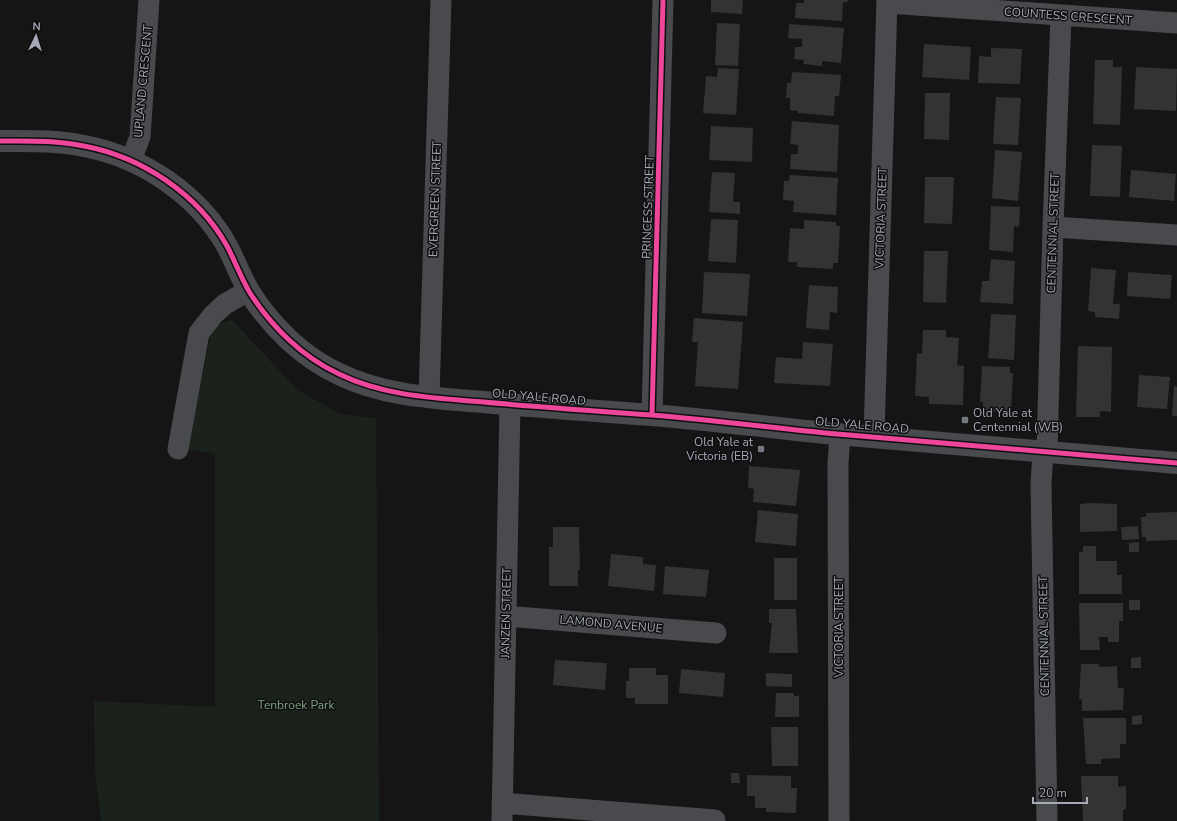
<svg xmlns="http://www.w3.org/2000/svg" width="1177" height="821" viewBox="0 0 1177 821" font-family="'Nunito Sans',sans-serif">
<style>
.green{fill:#1b221c}
.building{fill:#333334}
.lines{fill:none;stroke-linecap:round;stroke-linejoin:round}
.minor{stroke:#494a4e;stroke-width:21}
.tertiary{stroke:#494a4e;stroke-width:22}
.cycleway-casing{stroke:#0f0f11;stroke-width:8}
.cycleway{stroke:#ed469a;stroke-width:5}
.poi-dot{fill:#73767e;stroke:#0f0f11;stroke-width:1.5}
.labels{text-anchor:middle;dominant-baseline:central;stroke-width:3;stroke-linejoin:round;paint-order:stroke}
.street-label{font-size:12px;fill:#a6aab6;stroke:#0f0f11}
.poi-label{font-size:12px;fill:#a6aab6;stroke:#0f0f11;text-anchor:start}
.park-label{font-size:12px;fill:#7da180;stroke:#0f0f11}
</style>
<rect width="100%" height="100%" fill="#151515"/>
<path class="green" d="M 232,320 L 298,390 L 340,414 L 376,418 L 379,821 L 101,821 L 95,769 L 94,701 L 215,707 L 215,453 L 187,450 L 211,334 L 219,324 Z"/>
<path class="building" d="M 711,0 L 743,0 L 742,14 L 711,12 Z
M 804,0 L 848,0 L 847,2 L 843,2 L 842,21 L 795,18 L 796,3 L 804,3 Z
M 717,23 L 740,24 L 738,66 L 715,65 Z
M 789,24 L 844,28 L 841,63 L 822,61 L 822,66 L 803,64 L 804,60 L 794,59 L 795,47 L 802,47 L 802,39 L 788,38 Z
M 924,44 L 971,47 L 969,80 L 922,77 Z
M 991,48 L 1022,49 L 1020,84 L 978,83 L 979,56 L 991,57 Z
M 1095,60 L 1113,60 L 1113,67 L 1122,67 L 1120,125 L 1093,124 Z
M 1136,67 L 1177,69 L 1176,111 L 1134,109 Z
M 718,68 L 739,69 L 736,115 L 703,113 L 706,76 L 717,77 Z
M 792,72 L 841,75 L 839,96 L 835,96 L 834,116 L 798,113 L 798,111 L 790,110 L 790,98 L 786,98 L 787,83 L 791,83 Z
M 925,93 L 950,93 L 949,140 L 924,139 Z
M 996,97 L 1021,98 L 1018,145 L 993,144 Z
M 792,121 L 839,125 L 837,172 L 790,169 L 791,154 L 798,154 L 798,145 L 790,144 Z
M 711,126 L 753,128 L 752,162 L 709,160 Z
M 1092,145 L 1122,146 L 1120,197 L 1090,196 Z
M 995,150 L 1022,152 L 1018,201 L 992,198 Z
M 1131,170 L 1176,174 L 1174,201 L 1129,197 Z
M 712,172 L 735,173 L 733,202 L 740,202 L 740,214 L 709,212 Z
M 790,175 L 838,178 L 836,215 L 793,212 L 794,201 L 783,200 L 784,181 L 789,181 Z
M 925,177 L 954,177 L 952,224 L 924,223 Z
M 991,206 L 1020,207 L 1019,227 L 1014,226 L 1013,252 L 989,250 Z
M 711,219 L 738,220 L 736,263 L 708,261 Z
M 804,220 L 836,222 L 836,226 L 840,226 L 838,263 L 833,263 L 833,269 L 797,267 L 797,262 L 788,262 L 790,228 L 804,229 Z
M 924,251 L 948,251 L 946,303 L 923,302 Z
M 991,259 L 1015,261 L 1013,304 L 980,302 L 982,281 L 989,281 Z
M 1091,268 L 1116,270 L 1113,304 L 1120,304 L 1119,319 L 1095,317 L 1095,312 L 1088,311 Z
M 704,272 L 750,274 L 747,316 L 702,313 Z
M 1128,272 L 1172,275 L 1170,299 L 1127,296 Z
M 809,285 L 838,287 L 837,313 L 830,312 L 829,330 L 806,328 Z
M 991,314 L 1016,315 L 1014,360 L 988,358 Z
M 694,318 L 743,322 L 738,389 L 695,386 L 698,342 L 692,342 Z
M 923,330 L 946,330 L 946,337 L 959,338 L 957,365 L 964,366 L 963,405 L 929,404 L 929,397 L 915,396 L 917,353 L 922,354 Z
M 803,342 L 833,344 L 830,386 L 774,383 L 776,357 L 802,359 Z
M 1078,346 L 1112,347 L 1111,412 L 1100,411 L 1100,417 L 1076,417 Z
M 982,366 L 1010,367 L 1010,373 L 1013,373 L 1011,412 L 983,411 L 983,402 L 980,402 Z
M 1139,375 L 1170,377 L 1167,409 L 1137,407 Z
M 1174,386 L 1177,387 L 1177,416 L 1172,416 Z
M 749,466 L 800,470 L 796,506 L 753,502 L 754,489 L 748,488 Z
M 1091,503 L 1117,504 L 1117,531 L 1080,532 L 1080,504 Z
M 758,510 L 798,514 L 796,546 L 755,542 Z
M 1177,512 L 1177,540 L 1146,541 L 1146,537 L 1142,537 L 1141,517 L 1146,517 L 1146,513 Z
M 1138,526 L 1139,539 L 1122,540 L 1121,527 Z
M 553,527 L 579,527 L 580,570 L 578,570 L 578,586 L 549,586 L 549,547 L 553,547 Z
M 1139,542 L 1139,552 L 1129,552 L 1129,543 Z
M 1083,546 L 1096,546 L 1096,561 L 1117,561 L 1117,575 L 1122,575 L 1122,594 L 1079,594 L 1079,552 L 1083,552 Z
M 611,554 L 643,557 L 643,564 L 656,565 L 654,591 L 608,586 Z
M 774,558 L 797,558 L 797,600 L 774,600 Z
M 665,566 L 709,570 L 706,597 L 663,594 Z
M 1129,600 L 1140,600 L 1140,610 L 1129,610 Z
M 1079,603 L 1123,603 L 1123,621 L 1119,621 L 1119,642 L 1108,642 L 1108,637 L 1099,637 L 1100,650 L 1080,650 Z
M 769,609 L 796,609 L 798,653 L 769,653 L 772,623 L 769,623 Z
M 1141,657 L 1141,668 L 1131,668 L 1131,658 Z
M 555,660 L 607,663 L 605,690 L 553,685 Z
M 1081,664 L 1099,664 L 1099,667 L 1117,666 L 1118,688 L 1124,688 L 1123,710 L 1082,711 L 1082,699 L 1079,700 Z
M 629,668 L 656,668 L 656,675 L 668,675 L 668,704 L 635,704 L 635,698 L 626,698 L 626,681 L 629,681 Z
M 681,669 L 725,673 L 723,697 L 679,693 Z
M 766,673 L 792,674 L 792,687 L 766,686 Z
M 776,693 L 794,693 L 794,696 L 799,696 L 799,717 L 775,717 Z
M 1142,715 L 1142,724 L 1132,725 L 1132,716 Z
M 1083,718 L 1126,718 L 1126,744 L 1120,744 L 1120,758 L 1101,759 L 1101,764 L 1086,764 Z
M 771,727 L 798,727 L 798,766 L 772,766 Z
M 731,773 L 739,773 L 740,783 L 731,783 Z
M 747,775 L 791,776 L 791,788 L 797,788 L 796,813 L 766,812 L 766,808 L 755,808 L 755,796 L 747,796 Z
M 1081,776 L 1118,776 L 1118,787 L 1126,786 L 1126,809 L 1123,810 L 1123,821 L 1083,821 Z"/>
<g class="lines">
<path class="minor" d="M 887,3 L 1177,23
M 131,160 L 140,137 L 149,0
M 1053,227 L 1177,235
M 429,397 L 441,0
M 652,415 L 663,0
M 874,436 L 887,0
M 178,449 L 199,333 L 213,315 L 225,304 L 248,291
M 1043,451 L 1041,484 L 1047,821
M 1047,451 L 1053,227 L 1061,16
M 506,616 L 716,633
M 502,803 L 715,820
M 502,821 L 510,405
M 839,821 L 838,463 L 840,434"/>
<path class="tertiary" d="M 0,141 C 28,141 56,140 84,146 C 142,157 198,194 227,246 C 235,261 241,278 250,293 C 271,326 302,357 339,374 C 384,396 434,398 483,402 C 539,407 595,411 651,415 C 713,420 775,428 837,434 C 950,444 1064,453 1177,463"/>
<g class="cycleway-casing">
<path id="cycleway" d="M 0,141 C 28,141 56,140 84,146 C 142,157 198,194 227,246 C 235,261 241,278 250,293 C 271,326 302,357 339,374 C 384,396 434,398 483,402 C 539,407 595,411 651,415 C 713,420 775,428 837,434 C 950,444 1064,453 1177,463
M 652,415 L 663,0"/>
</g>
<use href="#cycleway" class="cycleway"/>
</g>
<g class="poi-dot">
<rect x="961" y="416" width="8" height="8" rx="2"/>
<rect x="757" y="445" width="8" height="8" rx="2"/>
</g>
<g class="labels">
<g class="street-label">
<text transform="translate(1068 16) rotate(4)">COUNTESS CRESCENT</text>
<text transform="translate(143 81) rotate(-85)">UPLAND CRESCENT</text>
<text transform="translate(435 199) rotate(-88)">EVERGREEN STREET</text>
<text transform="translate(648 207) rotate(-88)">PRINCESS STREET</text>
<text transform="translate(881 218) rotate(-88)">VICTORIA STREET</text>
<text transform="translate(1053 233) rotate(-88)">CENTENNIAL STREET</text>
<text transform="translate(539 397) rotate(5)">OLD YALE ROAD</text>
<text transform="translate(862 425) rotate(5)">OLD YALE ROAD</text>
<text transform="translate(506 613) rotate(-89)">JANZEN STREET</text>
<text transform="translate(611 624) rotate(5)">LAMOND AVENUE</text>
<text transform="translate(839 627) rotate(-90)">VICTORIA STREET</text>
<text transform="translate(1044 636) rotate(-91)">CENTENNIAL STREET</text>
</g>
<g class="poi-label">
<text x="973" y="413">Old Yale at<tspan x="973" dy="14">Centennial (WB)</tspan></text>
<text x="753" y="442" text-anchor="end">Old Yale at<tspan x="753" dy="14">Victoria (EB)</tspan></text>
</g>
<g class="park-label">
<text x="296" y="705">Tenbroek Park</text>
</g>
</g>
<g transform="translate(36 36) rotate(4)" stroke="#0f0f11" stroke-width="3" paint-order="stroke">
<path d="M0-3L7 15L0 10L-7 15Z" fill="#a6aab6"/>
<text y="-6" font-size="11" font-weight="bold" text-anchor="middle" fill="#a6aab6">N</text>
</g>
<path d="M1033 797v6h54v-6" fill="none" stroke="#a6aab6" stroke-width="2"/>
<text x="1039" y="797" font-size="12" fill="#a6aab6" stroke="#0f0f11" stroke-width="3" paint-order="stroke">20 m</text>
</svg>
